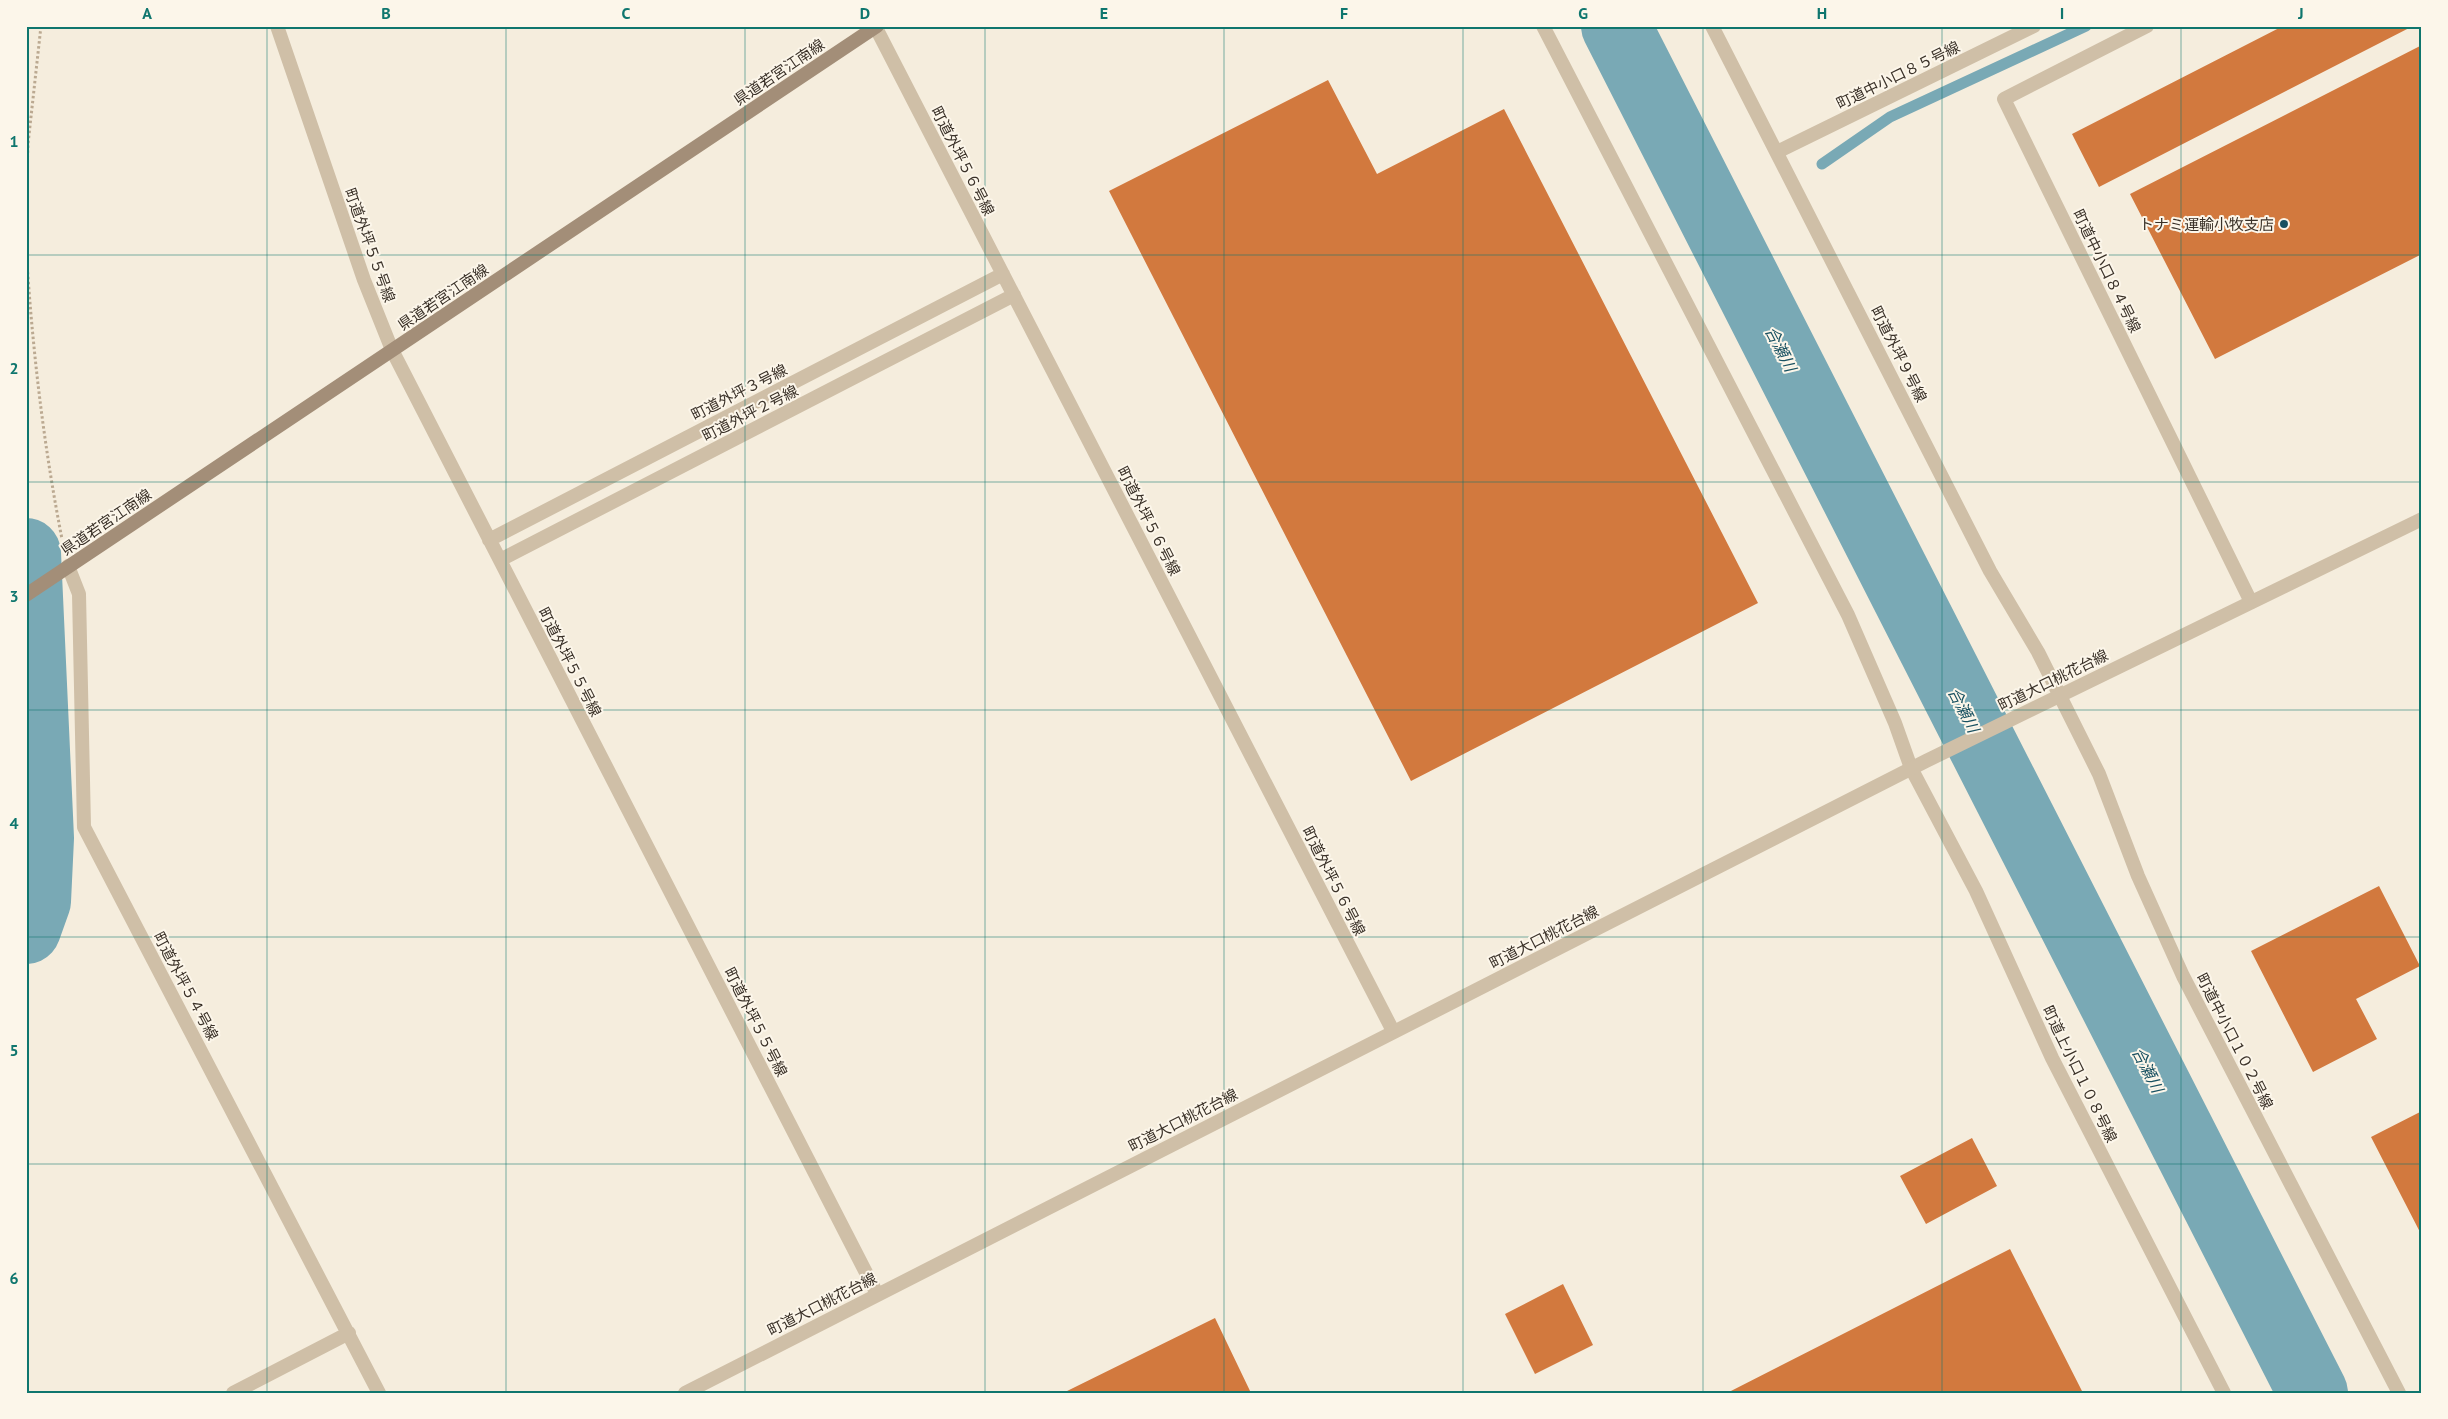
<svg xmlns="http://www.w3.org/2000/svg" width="2448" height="1419" viewBox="0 0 2448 1419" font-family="'PT Sans','Noto Sans JP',sans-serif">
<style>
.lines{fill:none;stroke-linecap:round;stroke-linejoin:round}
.stream{stroke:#79a9b5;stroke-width:11}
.river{stroke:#79a9b5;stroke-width:70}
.building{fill:#d2793e}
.path{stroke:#bba991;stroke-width:3;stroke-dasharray:2.5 2.5;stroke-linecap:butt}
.service{stroke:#cfbfa7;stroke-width:14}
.minor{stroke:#cfbfa7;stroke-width:14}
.tertiary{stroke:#cfbfa7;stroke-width:14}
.secondary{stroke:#a38e78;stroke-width:14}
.grid{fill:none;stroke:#0f766e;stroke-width:1;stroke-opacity:0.55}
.poi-dot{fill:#195161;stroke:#fcf6ea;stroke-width:2}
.labels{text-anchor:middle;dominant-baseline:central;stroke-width:4;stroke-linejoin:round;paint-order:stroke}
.street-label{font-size:15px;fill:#3a3128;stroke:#fcf6ea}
.poi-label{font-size:15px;fill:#3a3128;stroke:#fcf6ea;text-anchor:end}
.water-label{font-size:16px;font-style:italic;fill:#195161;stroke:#fcf6ea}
.neatline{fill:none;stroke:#0f766e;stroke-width:2}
.grid-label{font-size:16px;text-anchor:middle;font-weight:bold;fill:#0f766e}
</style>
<rect width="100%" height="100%" fill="#f5eddd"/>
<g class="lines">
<path class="stream" d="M 1822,164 L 1890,117 L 2086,26"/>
<path class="river" d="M 1616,26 L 2313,1393
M 26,553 L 39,838 L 36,901 L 26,929"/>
</g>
<path class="building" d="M 2283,26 L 2413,26 L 2099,187 L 2072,134 Z
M 2422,45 L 2422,254 L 2215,359 L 2130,194 Z
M 1328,80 L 1377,174 L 1504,109 L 1758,603 L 1411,781 L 1109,191 Z
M 2379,886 L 2420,966 L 2356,999 L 2377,1039 L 2313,1072 L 2251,951 Z
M 2422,1111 L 2422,1236 L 2371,1137 Z
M 1972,1138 L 1997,1186 L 1926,1224 L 1900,1176 Z
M 2010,1249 L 2083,1393 L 1727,1393 Z
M 1563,1284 L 1593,1345 L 1535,1374 L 1505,1314 Z
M 1215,1318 L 1251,1393 L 1063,1393 Z"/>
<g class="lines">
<path class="path" d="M 26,198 L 28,144 L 41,26
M 26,247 C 32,345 43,442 62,539"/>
<path class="service" d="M 1543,26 L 1848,615 L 1895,723 L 1911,768"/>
<path class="minor" d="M 277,26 L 364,280 L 392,350 L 877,1294
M 875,26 L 1393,1031
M 1712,26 L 1990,571 L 2038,652 L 2099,774 L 2138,876 L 2183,976 L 2399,1393
M 2147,26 L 2004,99 L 2251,602
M 1777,152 L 2034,26
M 489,540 L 1003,274
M 500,560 L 1014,295
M 68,566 L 79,594 L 84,827 L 379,1393
M 1911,768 L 1976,891 L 2052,1058 L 2224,1393
M 233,1393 L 349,1333"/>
<path class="tertiary" d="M 685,1393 L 1926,761 L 2422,519"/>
<path class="secondary" d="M 26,595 L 877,26"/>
</g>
<path class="grid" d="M 267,26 L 267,1393M 506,26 L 506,1393M 745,26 L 745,1393M 985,26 L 985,1393M 1224,26 L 1224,1393M 1463,26 L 1463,1393M 1703,26 L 1703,1393M 1942,26 L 1942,1393M 2181,26 L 2181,1393M 26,255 L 2422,255M 26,482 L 2422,482M 26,710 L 2422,710M 26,937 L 2422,937M 26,1164 L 2422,1164"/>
<circle class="poi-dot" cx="2284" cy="224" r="5"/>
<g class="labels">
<g class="street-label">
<text transform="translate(779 72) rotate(-34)">県道若宮江南線</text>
<text transform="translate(1898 75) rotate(-26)">町道中小口８５号線</text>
<text transform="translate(963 161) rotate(63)">町道外坪５６号線</text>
<text transform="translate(370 245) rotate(70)">町道外坪５５号線</text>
<text transform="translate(2107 271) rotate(64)">町道中小口８４号線</text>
<text transform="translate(443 297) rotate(-34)">県道若宮江南線</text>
<text transform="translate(1899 354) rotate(63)">町道外坪９号線</text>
<text transform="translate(739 392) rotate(-27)">町道外坪３号線</text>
<text transform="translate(750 413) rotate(-27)">町道外坪２号線</text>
<text transform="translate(1149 521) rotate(63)">町道外坪５６号線</text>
<text transform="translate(106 522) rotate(-34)">県道若宮江南線</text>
<text transform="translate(570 662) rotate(63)">町道外坪５５号線</text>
<text transform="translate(2053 680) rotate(-26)">町道大口桃花台線</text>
<text transform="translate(1334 881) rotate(63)">町道外坪５６号線</text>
<text transform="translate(1544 937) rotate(-27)">町道大口桃花台線</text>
<text transform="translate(186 986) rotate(62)">町道外坪５４号線</text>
<text transform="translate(756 1022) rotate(63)">町道外坪５５号線</text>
<text transform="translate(2235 1041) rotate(63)">町道中小口１０２号線</text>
<text transform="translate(2080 1074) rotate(64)">町道上小口１０８号線</text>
<text transform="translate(1183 1120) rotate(-27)">町道大口桃花台線</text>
<text transform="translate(822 1304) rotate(-27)">町道大口桃花台線</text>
</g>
<g class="poi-label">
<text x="2274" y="224">トナミ運輸小牧支店</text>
</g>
<g class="water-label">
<text transform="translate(1781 349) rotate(63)">合瀬川</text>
<text transform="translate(1964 710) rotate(63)">合瀬川</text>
<text transform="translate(2148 1070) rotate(63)">合瀬川</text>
</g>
</g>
<rect width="2448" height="1419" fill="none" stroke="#fcf6ea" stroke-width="55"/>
<rect x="28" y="28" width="2392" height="1364" class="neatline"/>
<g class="grid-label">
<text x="147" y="19">A</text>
<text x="386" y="19">B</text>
<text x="626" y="19">C</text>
<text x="865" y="19">D</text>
<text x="1104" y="19">E</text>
<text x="1344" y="19">F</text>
<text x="1583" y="19">G</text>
<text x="1822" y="19">H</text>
<text x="2062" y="19">I</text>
<text x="2301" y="19">J</text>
<text x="14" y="147">1</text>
<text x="14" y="374">2</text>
<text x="14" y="602">3</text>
<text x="14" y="829">4</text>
<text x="14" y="1056">5</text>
<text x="14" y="1284">6</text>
</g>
</svg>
